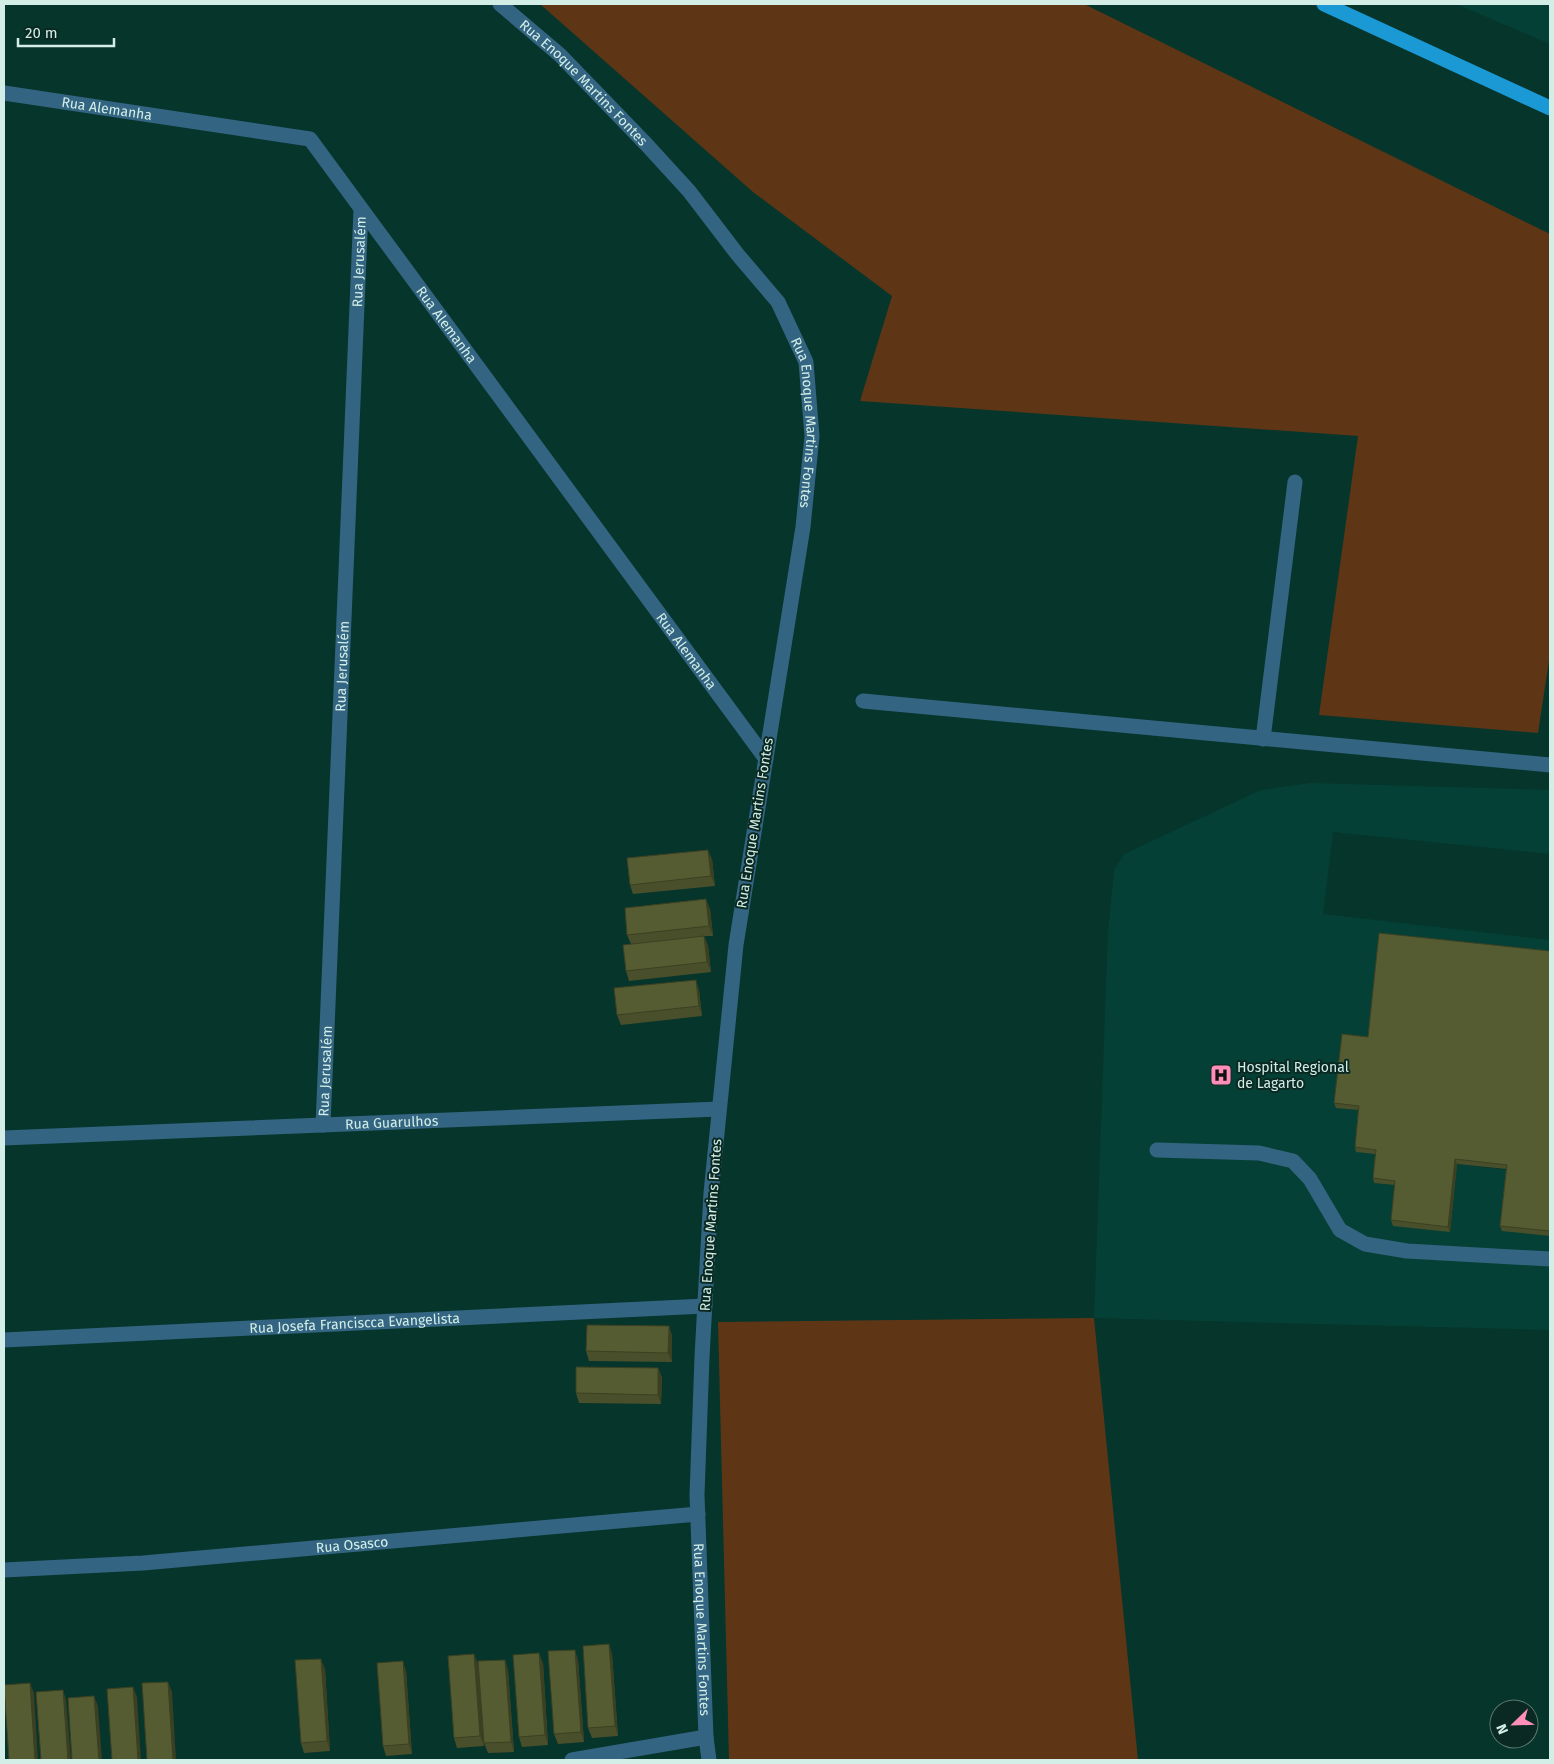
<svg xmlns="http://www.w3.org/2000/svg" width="1554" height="1764" viewBox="0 0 1554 1764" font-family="'Fira Sans',sans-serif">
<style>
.built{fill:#054036}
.green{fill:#5e3616}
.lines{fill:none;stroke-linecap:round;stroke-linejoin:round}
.minor{stroke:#336481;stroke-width:15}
.major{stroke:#1a99d5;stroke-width:15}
.wall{fill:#494f2a}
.shaded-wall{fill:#3c4022}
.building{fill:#555c31;stroke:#3c4022}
.labels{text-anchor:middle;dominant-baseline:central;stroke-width:4;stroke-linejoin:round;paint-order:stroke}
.street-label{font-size:14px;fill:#d2eee6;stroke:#0a2922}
.poi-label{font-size:14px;fill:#d2eee6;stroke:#0a2922;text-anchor:start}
</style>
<rect width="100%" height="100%" fill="#06352c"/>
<path class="built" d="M 1456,4 L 1550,4 L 1550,44 Z
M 1310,783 L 1550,790 L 1550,854 L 1333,832 L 1323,914 L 1550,940 L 1550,956 L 1361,1111 L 1378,1155 L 1397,1186 L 1450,1232 L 1457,1164 L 1508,1170 L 1550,1236 L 1550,1330 L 1094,1318 L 1108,932 L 1114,870 L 1124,854 L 1261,790 Z"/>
<path class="green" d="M 540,4 L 1084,4 L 1550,234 L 1550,654 L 1538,733 L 1319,715 L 1358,436 L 860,401 L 892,296 L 753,192 Z
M 1094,1318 L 1138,1760 L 729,1760 L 718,1322 Z"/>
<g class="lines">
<g class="minor">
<path id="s1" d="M 500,4 L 560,55 L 646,144 L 689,191 L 738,255 L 778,302 L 806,362 L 812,436 L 803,527 L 736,945 L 711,1193 L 702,1357 L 697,1495 L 706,1737 L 709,1760"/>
<path id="s2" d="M 4,93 L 310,139 L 766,759"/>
<path d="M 863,701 L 1550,765"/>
<path d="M 1263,739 L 1295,482"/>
<path id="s3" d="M 323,1125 L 361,209"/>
<path id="s4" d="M 4,1138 L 719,1109"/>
<path d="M 1157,1150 L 1259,1153 L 1293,1161 L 1310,1179 L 1340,1230 L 1365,1244 L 1407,1251 L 1550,1259"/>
<path id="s5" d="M 4,1340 L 705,1306"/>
<path id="s6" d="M 4,1570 L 143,1563 L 698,1514"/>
<path d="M 572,1760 L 706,1737"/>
</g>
<path class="major" d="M 1324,4 L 1550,108"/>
</g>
<path class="wall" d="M 712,859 L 715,886 L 633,894 L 630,885 Z
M 710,909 L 713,936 L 704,936 L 708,946 L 711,972 L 629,981 L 626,971 L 631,944 L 627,935 Z
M 1550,951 L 1550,1236 L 1502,1231 L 1500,1226 L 1506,1169 L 1457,1164 L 1450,1232 L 1393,1226 L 1391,1220 L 1395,1185 L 1374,1183 L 1373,1178 L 1375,1154 L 1356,1152 L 1355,1147 L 1358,1110 L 1336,1108 L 1334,1103 L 1368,1037 Z
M 699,990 L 702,1016 L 621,1025 L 617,1015 Z
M 669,1326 L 672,1336 L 672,1362 L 589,1361 L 586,1351 Z
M 658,1368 L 662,1378 L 661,1404 L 579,1403 L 576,1393 Z
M 612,1654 L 618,1736 L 592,1738 L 588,1728 Z
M 578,1660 L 584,1742 L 558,1744 L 554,1734 Z
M 543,1663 L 548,1745 L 522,1747 L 519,1737 Z
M 478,1664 L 484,1746 L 457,1748 L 454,1738 Z
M 325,1669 L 330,1751 L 304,1753 L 301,1743 Z
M 508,1670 L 514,1752 L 488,1753 L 484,1743 Z
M 406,1671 L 412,1754 L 386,1756 L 383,1746 Z"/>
<path class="shaded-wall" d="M 708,850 L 712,859 L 715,886 L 711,876 Z
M 706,899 L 710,909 L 713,936 L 709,926 Z
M 704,936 L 708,946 L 711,972 L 707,962 Z
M 696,980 L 699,990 L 702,1016 L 699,1006 Z
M 1455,1159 L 1457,1164 L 1450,1232 L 1448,1227 Z
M 669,1326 L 672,1336 L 672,1362 L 668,1353 Z
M 658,1368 L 662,1378 L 661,1404 L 658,1395 Z
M 609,1644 L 612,1654 L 618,1736 L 615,1726 Z
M 575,1650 L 578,1660 L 584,1742 L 581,1732 Z
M 539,1653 L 543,1663 L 548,1745 L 545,1735 Z
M 474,1654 L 478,1664 L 484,1746 L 480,1736 Z
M 321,1659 L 325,1669 L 330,1751 L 327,1741 Z
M 505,1660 L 508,1670 L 514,1752 L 511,1742 Z
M 403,1661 L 406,1671 L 412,1754 L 409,1744 Z
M 168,1682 L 172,1692 L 176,1760 L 173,1760 Z
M 30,1683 L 34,1693 L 38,1760 L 35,1760 Z
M 133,1687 L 137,1697 L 141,1760 L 138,1760 Z
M 63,1690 L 66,1700 L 71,1760 L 68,1760 Z
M 94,1696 L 98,1706 L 102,1760 L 99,1760 Z
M 4,1739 L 5,1760 L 4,1760 Z"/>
<path class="building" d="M 708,850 L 711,876 L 630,885 L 627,858 Z
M 706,899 L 709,926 L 627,935 L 625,908 Z
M 1379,933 L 1550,951 L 1550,1231 L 1500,1226 L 1507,1165 L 1455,1159 L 1448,1227 L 1391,1220 L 1395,1181 L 1373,1178 L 1376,1150 L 1355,1147 L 1359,1106 L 1334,1103 L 1342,1034 L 1368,1037 Z
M 704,936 L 707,962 L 626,971 L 623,945 Z
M 696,980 L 699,1006 L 617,1015 L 614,988 Z
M 587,1325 L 669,1326 L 668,1353 L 586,1351 Z
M 576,1367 L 658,1368 L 658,1395 L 576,1393 Z
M 609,1644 L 615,1726 L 588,1728 L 583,1646 Z
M 575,1650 L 581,1732 L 554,1734 L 548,1651 Z
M 539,1653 L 545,1735 L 519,1737 L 513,1655 Z
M 474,1654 L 480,1736 L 454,1738 L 448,1656 Z
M 321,1659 L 327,1741 L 301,1743 L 295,1660 Z
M 505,1660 L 511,1742 L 484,1743 L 478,1661 Z
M 403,1661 L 409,1744 L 383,1746 L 377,1663 Z
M 168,1682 L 173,1760 L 147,1760 L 142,1683 Z
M 30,1683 L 35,1760 L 9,1760 L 4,1685 Z
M 133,1687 L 138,1760 L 112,1760 L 107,1689 Z
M 63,1690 L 68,1760 L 41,1760 L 36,1692 Z
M 94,1696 L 99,1760 L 72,1760 L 68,1698 Z"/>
<defs>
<g id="hospital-square" transform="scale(1.125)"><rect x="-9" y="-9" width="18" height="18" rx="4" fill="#ff8eb9" stroke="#0a2922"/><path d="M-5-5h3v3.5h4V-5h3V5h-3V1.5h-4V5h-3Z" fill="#111"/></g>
</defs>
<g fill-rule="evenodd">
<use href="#hospital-square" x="1221" y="1075"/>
</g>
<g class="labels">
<g class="street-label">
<text stroke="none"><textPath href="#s1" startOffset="115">Rua Enoque Martins Fontes</textPath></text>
<text stroke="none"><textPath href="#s2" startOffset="104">Rua Alemanha</textPath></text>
<text stroke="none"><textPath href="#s3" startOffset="864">Rua Jerusalém</textPath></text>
<text stroke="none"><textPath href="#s2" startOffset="540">Rua Alemanha</textPath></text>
<text stroke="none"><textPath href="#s1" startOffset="535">Rua Enoque Martins Fontes</textPath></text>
<text stroke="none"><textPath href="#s2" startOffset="945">Rua Alemanha</textPath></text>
<text stroke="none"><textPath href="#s3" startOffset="459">Rua Jerusalém</textPath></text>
<text transform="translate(755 823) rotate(-81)">Rua Enoque Martins Fontes</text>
<text stroke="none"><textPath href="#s3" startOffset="54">Rua Jerusalém</textPath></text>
<text stroke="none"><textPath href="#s4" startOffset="388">Rua Guarulhos</textPath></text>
<text transform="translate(711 1225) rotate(-86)">Rua Enoque Martins Fontes</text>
<text stroke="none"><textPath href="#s5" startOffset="351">Rua Josefa Franciscca Evangelista</textPath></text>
<text stroke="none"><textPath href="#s6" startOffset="349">Rua Osasco</textPath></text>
<text stroke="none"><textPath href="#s1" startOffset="1750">Rua Enoque Martins Fontes</textPath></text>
</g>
<g class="poi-label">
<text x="1237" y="1067">Hospital Regional<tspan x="1237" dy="16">de Lagarto</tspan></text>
</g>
</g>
<rect width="1554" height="1764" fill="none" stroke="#d2eee6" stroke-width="10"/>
<g transform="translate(1514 1724) rotate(247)"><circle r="24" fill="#0a2922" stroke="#5a7870"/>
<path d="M0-4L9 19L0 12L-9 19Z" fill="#ff8eb9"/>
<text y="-8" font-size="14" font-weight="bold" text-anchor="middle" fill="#d2eee6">N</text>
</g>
<path d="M18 38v8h96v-8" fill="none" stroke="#d2eee6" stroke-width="2.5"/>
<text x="25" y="38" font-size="15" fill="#d2eee6" stroke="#0a2922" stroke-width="4" paint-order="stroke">20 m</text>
</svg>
